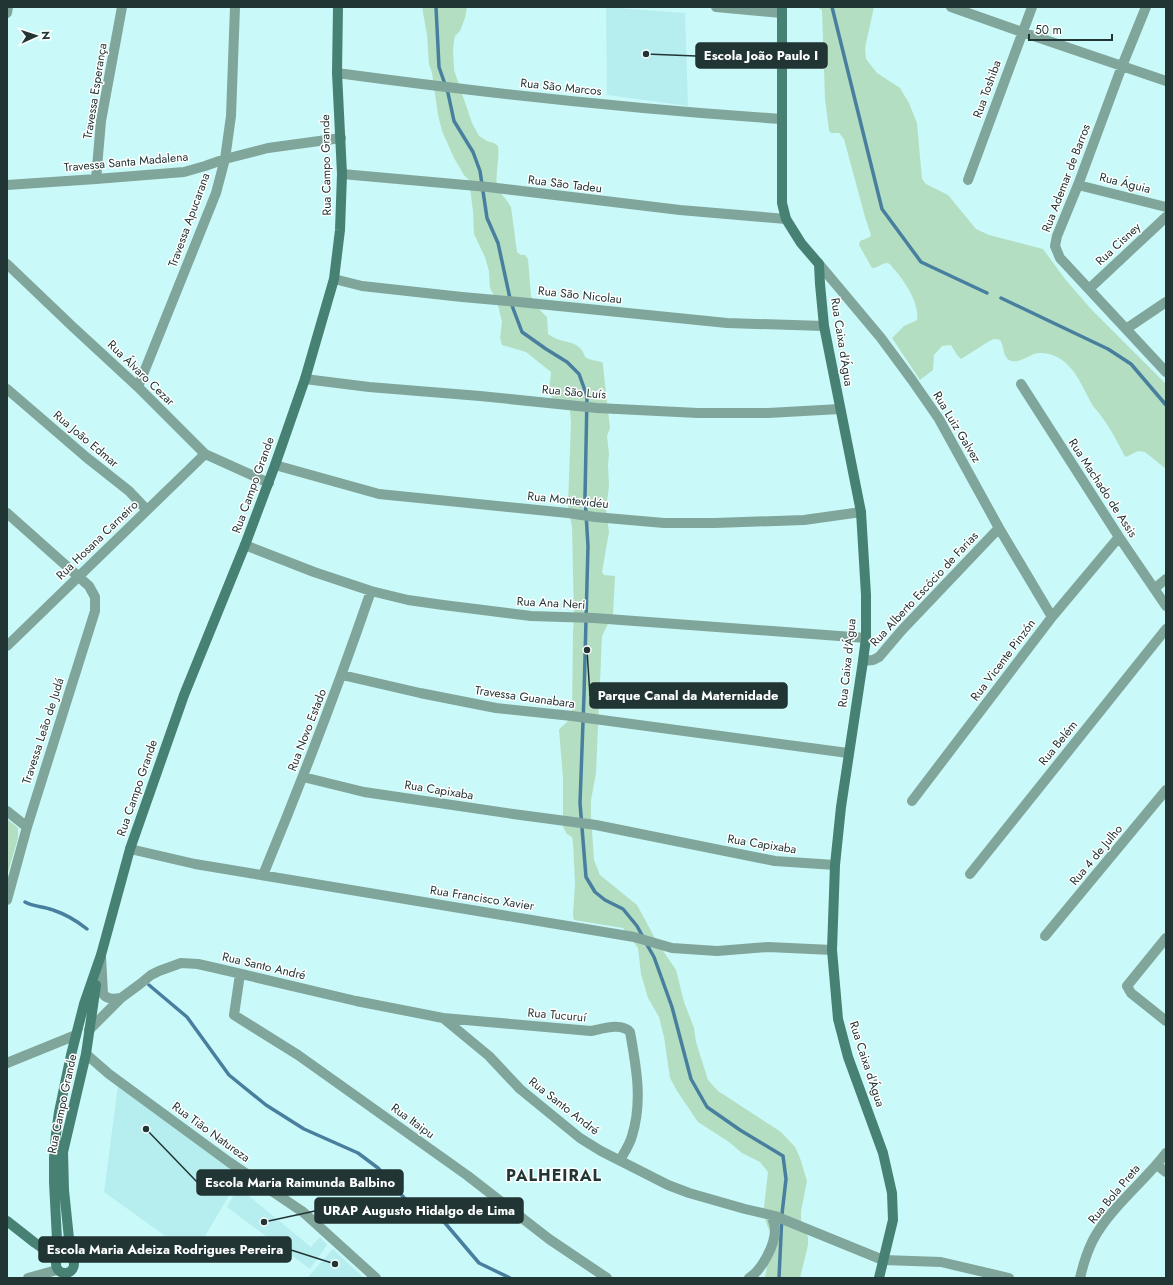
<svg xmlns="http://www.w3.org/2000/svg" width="1173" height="1285" viewBox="0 0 1173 1285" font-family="Jost,sans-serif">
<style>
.built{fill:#b6eeef}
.green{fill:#b4dec1}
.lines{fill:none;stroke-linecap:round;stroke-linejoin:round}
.stream{stroke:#487f9f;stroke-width:3.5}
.street{stroke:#80a59b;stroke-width:10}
.secondary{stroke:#478173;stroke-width:10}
.labels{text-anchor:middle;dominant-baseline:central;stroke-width:3;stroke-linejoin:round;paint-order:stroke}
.street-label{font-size:12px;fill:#223535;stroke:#fff}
.district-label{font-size:16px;font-weight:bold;letter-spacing:1px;fill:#223535;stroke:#fff}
.leader{fill:none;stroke:#223535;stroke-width:1.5}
.callout-dot{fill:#223535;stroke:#fff;stroke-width:1.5}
.callout{fill:#223535;stroke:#223535;stroke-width:1.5}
.callout-label{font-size:13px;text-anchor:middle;font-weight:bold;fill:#fff}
</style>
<rect width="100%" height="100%" fill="#caf9f9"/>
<path class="built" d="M 606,7 L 685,13 L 688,106 L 607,95 Z
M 118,1085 L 242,1174 L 193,1256 L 104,1192 Z
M 238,1187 L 311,1247 L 320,1237 L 327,1245 L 310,1269 L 227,1207 Z
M 333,1249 L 364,1278 L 307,1278 Z"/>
<path class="green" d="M 422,7 L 467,7 L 465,18 L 460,31 L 455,36 L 454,41 L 453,50 L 454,70 L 472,123 L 479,136 L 487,141 L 494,143 L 498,146 C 500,159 495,173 497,185 C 498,192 507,199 511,207 L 517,252 L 521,255 L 525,255 L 528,259 L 531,296 L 537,307 L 547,317 L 548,334 C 561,345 580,338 585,357 C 591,361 597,360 603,363 L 603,366 L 610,428 L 607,436 L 609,454 L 608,465 L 609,486 L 606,509 L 609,532 L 602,572 L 604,575 L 615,576 L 613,614 L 602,636 L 596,773 L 591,800 L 591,816 L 594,860 L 600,875 L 637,905 L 657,942 L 676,970 L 684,1002 L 694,1028 L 696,1042 L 708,1080 L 718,1091 L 781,1132 L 795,1147 L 800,1158 L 807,1181 L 801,1211 L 801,1225 L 808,1237 L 808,1245 L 800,1278 L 765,1278 L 770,1249 L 770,1233 L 766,1222 L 764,1207 L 768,1172 L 760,1162 L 742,1153 L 729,1142 L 698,1122 L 677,1091 L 670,1078 L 664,1037 L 659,1017 L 648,998 L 641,974 L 638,948 L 623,928 L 580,921 L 574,920 L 573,915 L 575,883 L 573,843 L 572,837 L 567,834 L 563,827 L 563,778 L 559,730 C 563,725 568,722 572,716 L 573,632 L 574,618 L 572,527 L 568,505 L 571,422 L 570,410 L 564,403 C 560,402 555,401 552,398 C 547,392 551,379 551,372 L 526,352 L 502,345 L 500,338 L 502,322 L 497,301 L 490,288 L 489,271 L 485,257 L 474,234 L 473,211 L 469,180 L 464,175 L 454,158 L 442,131 L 438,115 L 432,73 L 429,64 L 427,35 Z
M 817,7 L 874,7 L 865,48 L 866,59 L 877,73 L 900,88 L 909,103 L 917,123 L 922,179 L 926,184 L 948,195 L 976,229 L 989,235 L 1043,249 L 1065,279 L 1091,309 L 1166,384 L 1166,469 L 1145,452 L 1138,451 L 1126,457 L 1124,455 C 1118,443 1112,431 1104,420 C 1101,415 1097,411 1093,406 C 1083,388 1074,364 1055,356 C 1048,353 1040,352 1034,354 C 1027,357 1012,367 1006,357 C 1003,353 1004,346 1000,340 C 998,339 995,339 994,339 C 991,339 967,356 961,359 L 957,355 L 951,345 L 942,346 L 934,355 L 933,370 L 920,380 L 892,338 L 904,326 L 917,320 C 920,304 904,280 894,269 C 892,267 890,263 887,263 C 882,263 878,268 872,268 L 859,245 L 860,241 L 870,237 L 871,235 L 865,217 L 844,139 L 839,133 L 831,133 L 829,130 L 825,99 L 822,10 Z
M 7,819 L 18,828 L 18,838 L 7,876 Z"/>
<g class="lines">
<path class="stream" d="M 436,7 L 439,67 L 448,93 L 454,121 L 473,152 L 480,171 L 487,218 L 498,243 L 511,303 L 522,332 L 546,349 L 567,362 L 579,374 L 587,396 L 585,497 L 588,546 L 584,695 L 580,803 L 586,877 L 595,892 L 605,900 L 623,909 L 637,926 L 643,937
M 832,7 L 882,209 L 921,262 L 987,293
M 1001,298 L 1108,349 L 1131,364 L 1166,405
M 25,902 C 34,907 43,906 53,910 C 65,914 77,921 87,929
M 646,943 L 654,957 L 672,1007 L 691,1079 L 707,1107 L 740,1130 L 783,1156 L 786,1179 L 782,1214 L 779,1278
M 149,985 L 187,1017 L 229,1075 L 266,1105 L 304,1129 L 358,1153 L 378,1168 L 406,1200 L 445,1223 L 479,1263 L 510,1278"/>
<path class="street" d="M 716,7 L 781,13
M 951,7 L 1022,32 L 1166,81
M 1146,7 L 1122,66 L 1078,185 L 1057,236 L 1055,246 L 1060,258 L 1166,372
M 7,13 L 8,7
M 337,73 C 485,93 633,109 782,119
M 342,174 L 488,187 L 680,210 L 786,219
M 96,179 L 101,121 L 122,7
M 968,180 L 1032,7
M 7,185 L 96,179 L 184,172 L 205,166 L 225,159 L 268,148 L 341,138
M 1078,185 L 1166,207
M 7,264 L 73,327 L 138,387 L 205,454 L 269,483
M 819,264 L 881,338 L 912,380 L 939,419 L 999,528 L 1052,617
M 334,279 L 362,286 L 462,297 L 519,302 L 727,323 L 824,326
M 1089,289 L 1166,217
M 1126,329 L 1166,302
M 305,379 L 369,387 L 480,396 L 597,408 L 698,413 L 768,413 L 840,409
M 1021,384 L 1119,537 L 1166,606
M 138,387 L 216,193 L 225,159 L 231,116 L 235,7
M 7,389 L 86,457 L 129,491 L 147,510
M 275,465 L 379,494 L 568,513 L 595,517 L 664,523 L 715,523 L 804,520 L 861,512
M 7,513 L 89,586 L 95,597 L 95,611 L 27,827 L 7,900
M 245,545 L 314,572 L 371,591 L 408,600 L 443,605 L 531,616 L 594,618 L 866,638
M 1155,588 L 1166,579
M 7,646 L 205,454
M 863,661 L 873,660 L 879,657 L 902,630 L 999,528
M 342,675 L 420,693 L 496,708 L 572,716 L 848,753
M 303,777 L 364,792 L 513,814 L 596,825 L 775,861 L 835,865
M 912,801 L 1052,617 L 1119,537
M 7,811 L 27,827
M 130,849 L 195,864 L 634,937 L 672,948 L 717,951 L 768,947 L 832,950
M 970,874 L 1166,629
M 263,875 C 302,781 338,687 371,591
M 1045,936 L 1166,790
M 1166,938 L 1127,986 L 1131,993 L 1166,1021
M 101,956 L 103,994 C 108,1000 114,999 121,998
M 240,974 L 234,1015 L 298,1055 L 468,1176 L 549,1239 L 607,1278
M 443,1018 L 489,1056 L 520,1089 L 580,1138 L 601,1151 L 668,1185 L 689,1193 L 745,1209 L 775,1216 L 883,1260 L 941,1262 L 1009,1278
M 89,1030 L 121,998 L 140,984 L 151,975 L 159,971 L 181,963 L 198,964 L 220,969 L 356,1001 L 443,1018 L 591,1031 C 602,1029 621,1022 630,1032 C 636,1066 643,1101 632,1136 C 630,1144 624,1153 620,1160
M 86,1054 L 109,1074 L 229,1162 L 303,1212 L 376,1278
M 7,1063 L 76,1035
M 1157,1165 L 1166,1172
M 28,1278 L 57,1270
M 749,1278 C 762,1270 775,1245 775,1230 C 775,1225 773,1220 771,1215
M 1080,1278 C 1083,1265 1087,1252 1093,1240 C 1111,1207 1143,1183 1166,1153"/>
<path class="secondary" d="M 782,7 L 782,203 L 786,219 L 801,243 L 819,264 L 820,284 L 824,326 L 861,512 L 866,595 L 866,638 L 863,661 L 841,807 L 835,865 L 832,950 L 838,1019 L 848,1057 L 883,1153 L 892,1193 L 893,1220 L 879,1278
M 7,1221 L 35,1243 L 58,1259
M56 1264a9 9 0 1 1 18 0a9 9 0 1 1-18 0Z
M 71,1258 L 64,1190 L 63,1152 L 86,1054 L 96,985
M 58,1259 L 54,1182 L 54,1158 L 56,1134 L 59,1112 L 71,1055 L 84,1004 L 101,955 L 130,849 L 184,695 L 245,545 L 275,465 L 305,379 L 334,279 L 340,230 L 342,174 L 337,73 L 338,7"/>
</g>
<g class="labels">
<g class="street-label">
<text transform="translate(561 87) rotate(6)">Rua São Marcos</text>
<text transform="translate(987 89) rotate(-70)">Rua Toshiba</text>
<text transform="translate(95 91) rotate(-81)">Travessa Esperança</text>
<text transform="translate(126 162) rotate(-5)">Travessa Santa Madalena</text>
<text transform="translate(326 165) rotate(-91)">Rua Campo Grande</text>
<text transform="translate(1066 178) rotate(-69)">Rua Ademar de Barros</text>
<text transform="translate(1125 183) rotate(14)">Rua Águia</text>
<text transform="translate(565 184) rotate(7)">Rua São Tadeu</text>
<text transform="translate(189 220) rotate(-70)">Travessa Apucarana</text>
<text transform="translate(1118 244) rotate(-43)">Rua Cisney</text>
<text transform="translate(580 295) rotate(6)">Rua São Nicolau</text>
<text transform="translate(842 342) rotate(81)">Rua Caixa d'Água</text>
<text transform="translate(141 373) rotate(44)">Rua Álvaro Cezar</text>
<text transform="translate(574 392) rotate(5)">Rua São Luís</text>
<text transform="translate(957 427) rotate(59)">Rua Luiz Galvez</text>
<text transform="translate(86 439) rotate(40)">Rua João Edmar</text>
<text transform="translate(253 485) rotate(-70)">Rua Campo Grande</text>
<text transform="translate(1103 488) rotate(57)">Rua Machado de Assis</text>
<text transform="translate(568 500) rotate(6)">Rua Montevidéu</text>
<text transform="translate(97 540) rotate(-44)">Rua Hosana Carneiro</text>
<text transform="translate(924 589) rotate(-47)">Rua Alberto Escócio de Farias</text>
<text transform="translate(551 603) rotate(3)">Rua Ana Neri</text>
<text transform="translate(1003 660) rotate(-53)">Rua Vicente Pinzón</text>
<text transform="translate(847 663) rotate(-84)">Rua Caixa d'Água</text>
<text transform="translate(525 697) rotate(8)">Travessa Guanabara</text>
<text transform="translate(307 730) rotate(-69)">Rua Novo Estado</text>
<text transform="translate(43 731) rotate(-72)">Travessa Leão de Judá</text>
<text transform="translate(1058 743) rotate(-51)">Rua Belém</text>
<text transform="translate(137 788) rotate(-71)">Rua Campo Grande</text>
<text transform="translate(439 790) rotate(9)">Rua Capixaba</text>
<text transform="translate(762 844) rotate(9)">Rua Capixaba</text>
<text transform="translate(1096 855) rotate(-50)">Rua 4 de Julho</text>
<text transform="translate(482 898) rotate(9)">Rua Francisco Xavier</text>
<text transform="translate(264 966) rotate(13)">Rua Santo André</text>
<text transform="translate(557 1015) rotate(5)">Rua Tucuruí</text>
<text transform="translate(867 1064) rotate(72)">Rua Caixa d'Água</text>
<text transform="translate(62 1104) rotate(-78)">Rua Campo Grande</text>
<text transform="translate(564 1106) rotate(38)">Rua Santo André</text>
<text transform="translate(413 1121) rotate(36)">Rua Itaipu</text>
<text transform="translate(211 1132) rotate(36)">Rua Tião Natureza</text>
<text transform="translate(1114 1194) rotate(-50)">Rua Bola Preta</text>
</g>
<g class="district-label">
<text x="554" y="1175">PALHEIRAL</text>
</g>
</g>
<path class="leader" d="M646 54L696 56M587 650L590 696M146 1129L197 1182M264 1222L315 1211M335 1264L291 1250"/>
<g class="callout-dot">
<circle cx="646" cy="54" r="4"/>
<circle cx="587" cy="650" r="4"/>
<circle cx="146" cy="1129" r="4"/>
<circle cx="264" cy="1222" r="4"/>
<circle cx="335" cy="1264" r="4"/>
</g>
<g class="callout">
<rect x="696" y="43" width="131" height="25" rx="4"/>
<rect x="590" y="683" width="197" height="25" rx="4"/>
<rect x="197" y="1170" width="206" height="25" rx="4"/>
<rect x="315" y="1198" width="208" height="25" rx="4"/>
<rect x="39" y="1237" width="252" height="25" rx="4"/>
</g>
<g class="callout-label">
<text x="761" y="60">Escola João Paulo I</text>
<text x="688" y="700">Parque Canal da Maternidade</text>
<text x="300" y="1187">Escola Maria Raimunda Balbino</text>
<text x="419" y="1215">URAP Augusto Hidalgo de Lima</text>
<text x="165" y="1254">Escola Maria Adeiza Rodrigues Pereira</text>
</g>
<rect width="1173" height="1285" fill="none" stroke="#223535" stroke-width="16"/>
<g transform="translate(36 36) rotate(87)" stroke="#ffffff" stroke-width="3" paint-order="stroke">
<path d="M0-3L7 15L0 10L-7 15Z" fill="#223535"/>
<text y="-6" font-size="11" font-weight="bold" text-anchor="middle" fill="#223535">N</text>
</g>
<path d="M1029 34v6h83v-6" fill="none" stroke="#223535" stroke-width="2"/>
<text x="1035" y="34" font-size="12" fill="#223535" stroke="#ffffff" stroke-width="3" paint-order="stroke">50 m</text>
</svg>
